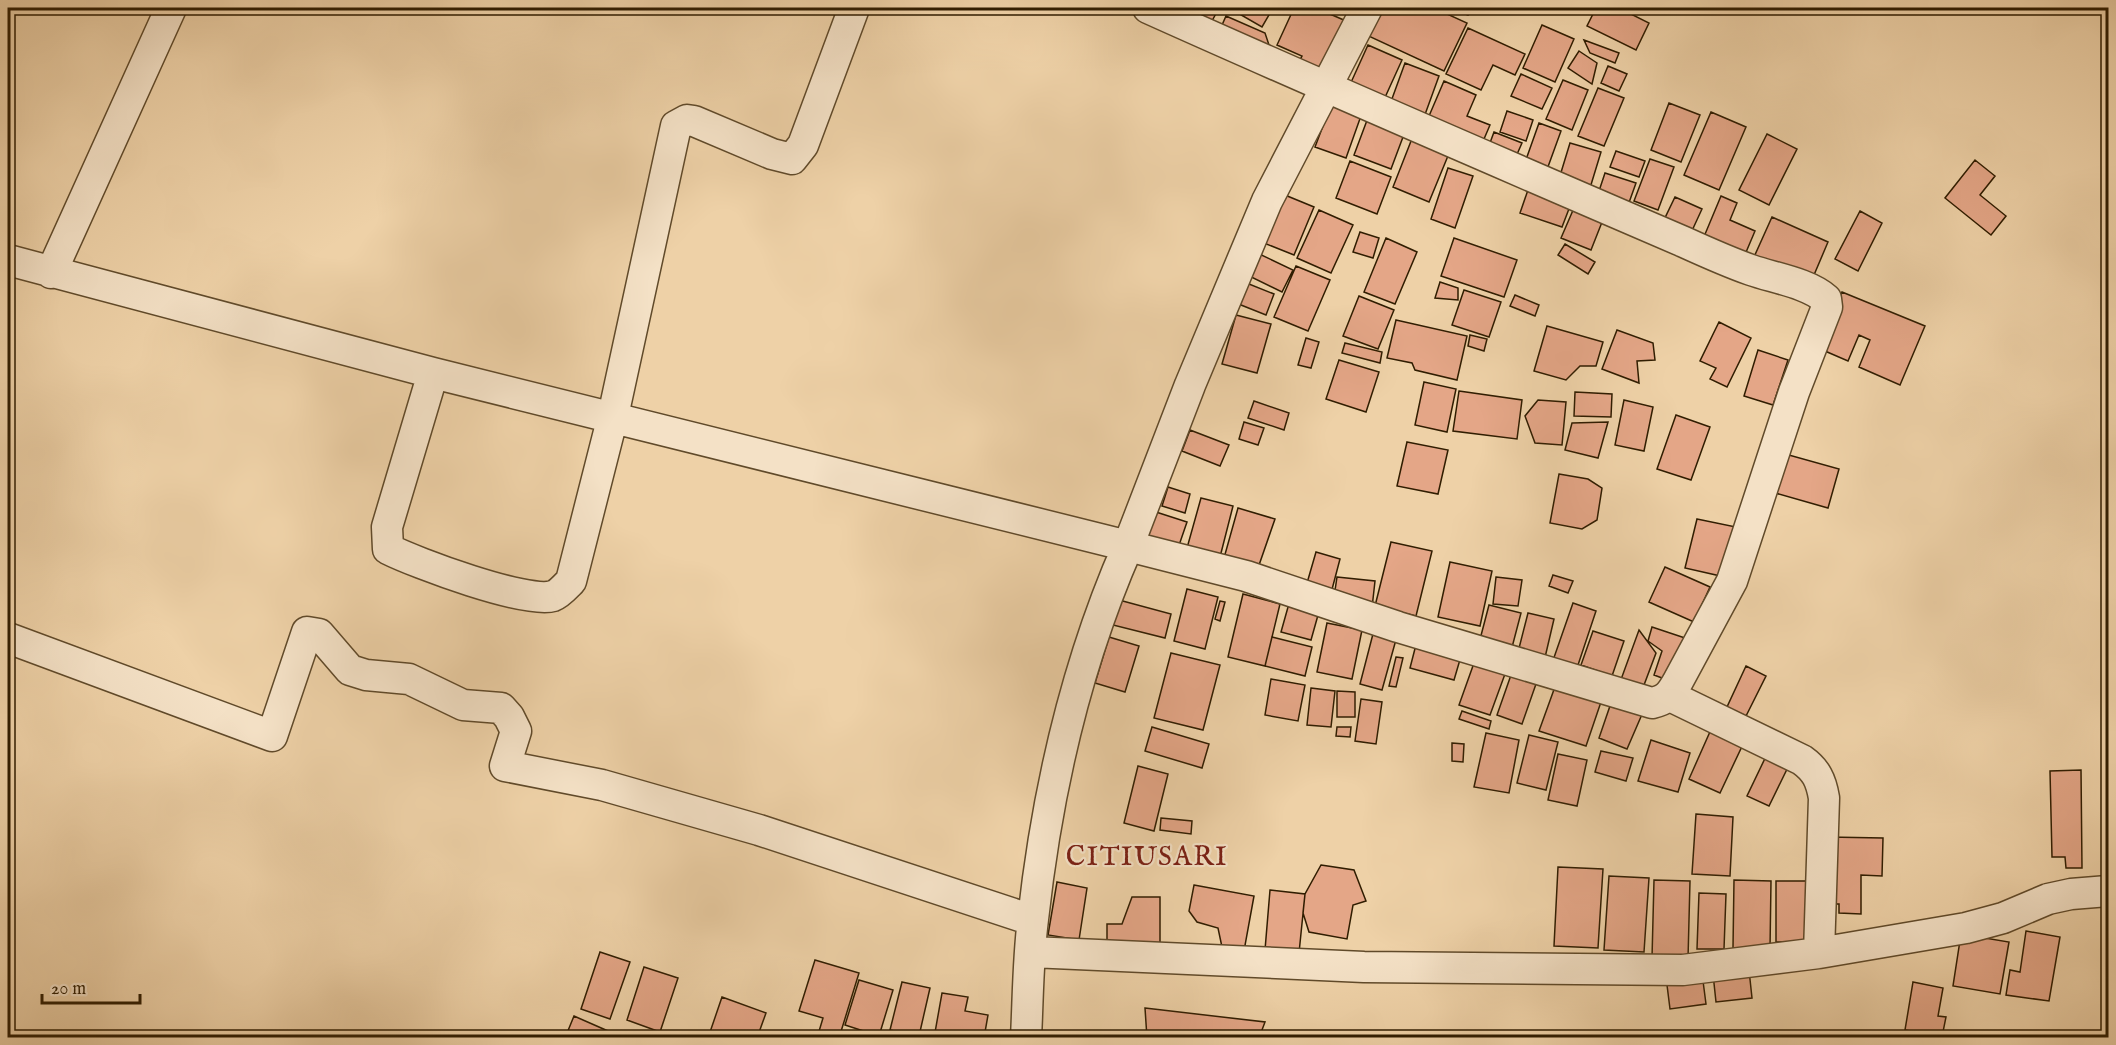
<svg xmlns="http://www.w3.org/2000/svg" width="2116" height="1045" viewBox="0 0 2116 1045" font-family="'IM FELL English',serif">
<style>
.building{fill:#e4a687;stroke:#301d01;stroke-width:1.5}
.lines{fill:none;stroke-linecap:round;stroke-linejoin:round}
.street-casing{stroke:#604a2a;stroke-width:33}
.street{stroke:#f4e1c6;stroke-width:30}
.labels{text-anchor:middle;dominant-baseline:central;stroke-width:4.5;stroke-linejoin:round;paint-order:stroke}
.quarter-label{font-size:27px;letter-spacing:1.5px;fill:#7a1f14;stroke:#f4e1c6}
</style>
<rect width="100%" height="100%" fill="#eed1a7"/>
<filter id="stains"><feTurbulence type="fractalNoise" baseFrequency=".00333" numOctaves="4"/><feColorMatrix values="0 0 0 0 .2 0 0 0 0 .09 0 0 0 0 .02 0 0 0 .5 -.17"/></filter>
<radialGradient id="worn" r=".72"><stop offset=".6" stop-color="#630" stop-opacity="0"/><stop offset="1" stop-color="#630" stop-opacity=".3"/></radialGradient>
<path class="building" d="M 1163,8 L 1219,8 L 1207,30 Z
M 1229,8 L 1273,8 L 1262,27 Z
M 1294,8 L 1316,8 L 1353,24 L 1326,81 L 1296,67 L 1302,56 L 1277,45 Z
M 1374,8 L 1434,8 L 1467,23 L 1444,71 L 1362,33 Z
M 1449,8 L 1471,8 L 1468,15 Z
M 1596,8 L 1619,8 L 1649,23 L 1636,50 L 1587,26 Z
M 1226,16 L 1265,33 L 1273,57 L 1219,32 Z
M 1542,25 L 1574,39 L 1555,82 L 1523,68 Z
M 1468,28 L 1525,54 L 1515,75 L 1493,65 L 1481,90 L 1446,74 Z
M 1584,40 L 1619,53 L 1615,63 L 1590,53 Z
M 1368,45 L 1402,60 L 1382,104 L 1348,89 Z
M 1579,51 L 1597,63 L 1592,84 L 1568,68 Z
M 1405,63 L 1439,76 L 1423,120 L 1389,107 Z
M 1608,66 L 1627,74 L 1619,91 L 1601,83 Z
M 1521,74 L 1552,88 L 1542,109 L 1511,96 Z
M 1563,80 L 1588,90 L 1572,130 L 1546,119 Z
M 1444,81 L 1476,95 L 1467,116 L 1490,125 L 1481,146 L 1426,123 Z
M 1598,88 L 1624,98 L 1604,146 L 1578,136 Z
M 1332,102 L 1362,113 L 1346,158 L 1315,147 Z
M 1669,103 L 1700,115 L 1681,162 L 1651,150 Z
M 1507,111 L 1533,120 L 1526,141 L 1500,132 Z
M 1711,112 L 1746,127 L 1719,190 L 1684,175 Z
M 1369,115 L 1406,129 L 1391,169 L 1354,155 Z
M 1539,123 L 1561,131 L 1545,175 L 1523,168 Z
M 1494,132 L 1522,143 L 1514,161 L 1487,151 Z
M 1767,134 L 1797,149 L 1769,205 L 1739,190 Z
M 1413,136 L 1450,151 L 1429,202 L 1393,187 Z
M 1570,143 L 1601,152 L 1590,188 L 1559,179 Z
M 1616,151 L 1645,161 L 1639,177 L 1610,167 Z
M 1650,159 L 1674,167 L 1658,210 L 1634,201 Z
M 1975,160 L 1995,176 L 1980,195 L 2006,216 L 1991,235 L 1945,198 Z
M 1350,161 L 1391,177 L 1377,214 L 1336,198 Z
M 1448,168 L 1473,176 L 1455,228 L 1431,219 Z
M 1605,173 L 1636,183 L 1626,211 L 1599,191 Z
M 1529,187 L 1572,201 L 1562,227 L 1520,213 Z
M 1280,193 L 1314,207 L 1294,255 L 1259,241 Z
M 1721,196 L 1737,203 L 1730,220 L 1755,231 L 1744,257 L 1703,239 Z
M 1675,197 L 1702,209 L 1690,235 L 1663,222 Z
M 1577,201 L 1606,212 L 1591,250 L 1561,238 Z
M 1319,210 L 1353,225 L 1331,273 L 1297,258 Z
M 1860,211 L 1882,223 L 1858,271 L 1835,259 Z
M 1772,217 L 1828,242 L 1811,282 L 1754,257 Z
M 1360,232 L 1379,238 L 1373,258 L 1353,252 Z
M 1386,238 L 1417,252 L 1395,304 L 1364,292 Z
M 1454,238 L 1517,260 L 1504,297 L 1441,276 Z
M 1565,244 L 1595,262 L 1588,274 L 1558,255 Z
M 1253,251 L 1293,270 L 1282,292 L 1243,273 Z
M 1296,266 L 1330,280 L 1308,331 L 1274,317 Z
M 1239,280 L 1274,294 L 1266,315 L 1231,301 Z
M 1440,282 L 1458,288 L 1458,300 L 1435,298 Z
M 1464,290 L 1501,302 L 1489,337 L 1452,325 Z
M 1842,292 L 1925,326 L 1900,385 L 1859,367 L 1870,340 L 1859,335 L 1848,361 L 1818,348 Z
M 1515,295 L 1539,305 L 1535,316 L 1510,306 Z
M 1359,296 L 1394,310 L 1378,349 L 1343,336 Z
M 1236,315 L 1271,324 L 1257,373 L 1222,364 Z
M 1396,320 L 1467,336 L 1457,380 L 1415,370 L 1412,363 L 1387,358 Z
M 1719,322 L 1751,338 L 1727,387 L 1710,379 L 1716,368 L 1700,361 Z
M 1547,326 L 1603,342 L 1596,366 L 1580,366 L 1566,380 L 1534,371 Z
M 1617,330 L 1653,343 L 1655,360 L 1637,361 L 1639,383 L 1602,369 Z
M 1470,335 L 1487,339 L 1484,351 L 1468,346 Z
M 1306,338 L 1319,342 L 1311,368 L 1298,365 Z
M 1345,343 L 1382,352 L 1380,363 L 1342,353 Z
M 1758,350 L 1788,360 L 1773,405 L 1744,396 Z
M 1339,360 L 1379,372 L 1366,412 L 1326,399 Z
M 1424,382 L 1456,389 L 1447,432 L 1415,425 Z
M 1459,391 L 1522,400 L 1517,439 L 1453,431 Z
M 1575,392 L 1612,394 L 1611,417 L 1574,416 Z
M 1538,400 L 1566,402 L 1562,445 L 1535,443 L 1525,416 Z
M 1624,400 L 1653,407 L 1644,451 L 1615,445 Z
M 1254,401 L 1289,413 L 1284,430 L 1248,418 Z
M 1676,415 L 1710,427 L 1691,480 L 1657,469 Z
M 1244,422 L 1264,428 L 1258,445 L 1239,439 Z
M 1608,422 L 1598,458 L 1565,450 L 1572,423 Z
M 1190,430 L 1229,445 L 1220,466 L 1182,451 Z
M 1407,442 L 1448,450 L 1438,494 L 1397,486 Z
M 1778,452 L 1839,469 L 1828,508 L 1768,491 Z
M 1559,474 L 1588,479 L 1602,488 L 1597,520 L 1582,529 L 1550,523 Z
M 1168,487 L 1190,494 L 1185,513 L 1162,506 Z
M 1201,498 L 1233,506 L 1220,557 L 1187,548 Z
M 1238,508 L 1275,519 L 1258,568 L 1224,558 Z
M 1156,512 L 1187,522 L 1176,554 L 1146,543 Z
M 1697,519 L 1736,527 L 1725,577 L 1685,568 Z
M 1391,542 L 1432,551 L 1416,616 L 1375,606 Z
M 1316,552 L 1340,559 L 1330,597 L 1305,590 Z
M 1450,562 L 1492,571 L 1480,626 L 1438,617 Z
M 1665,567 L 1710,587 L 1694,622 L 1649,602 Z
M 1553,575 L 1573,581 L 1568,593 L 1549,586 Z
M 1337,577 L 1375,581 L 1372,608 L 1333,604 Z
M 1496,577 L 1522,580 L 1518,606 L 1493,604 Z
M 1187,589 L 1218,597 L 1205,649 L 1174,641 Z
M 1243,594 L 1280,604 L 1265,666 L 1228,657 Z
M 1119,600 L 1171,614 L 1165,638 L 1113,625 Z
M 1290,600 L 1320,608 L 1311,640 L 1281,632 Z
M 1220,601 L 1225,602 L 1220,621 L 1215,619 Z
M 1573,603 L 1596,611 L 1574,677 L 1550,669 Z
M 1489,605 L 1521,613 L 1510,655 L 1478,647 Z
M 1528,613 L 1554,619 L 1543,666 L 1516,660 Z
M 1327,623 L 1362,630 L 1352,679 L 1317,672 Z
M 1652,627 L 1685,638 L 1670,681 L 1654,675 L 1662,651 L 1648,641 Z
M 1374,630 L 1397,636 L 1382,690 L 1360,684 Z
M 1639,630 L 1656,653 L 1641,693 L 1619,685 Z
M 1593,631 L 1624,641 L 1612,676 L 1581,665 Z
M 1419,633 L 1464,646 L 1454,680 L 1410,668 Z
M 1109,637 L 1139,646 L 1125,692 L 1095,683 Z
M 1272,637 L 1312,647 L 1305,676 L 1265,666 Z
M 1171,653 L 1220,665 L 1203,730 L 1154,718 Z
M 1396,657 L 1403,658 L 1396,687 L 1389,686 Z
M 1474,663 L 1505,674 L 1490,715 L 1459,705 Z
M 1746,666 L 1766,676 L 1746,716 L 1727,707 Z
M 1511,675 L 1536,684 L 1522,724 L 1497,715 Z
M 1271,679 L 1305,685 L 1298,721 L 1265,715 Z
M 1556,684 L 1602,699 L 1586,746 L 1539,731 Z
M 1311,688 L 1335,691 L 1331,727 L 1307,725 Z
M 1337,691 L 1355,692 L 1355,717 L 1337,717 Z
M 1361,699 L 1382,702 L 1376,744 L 1355,741 Z
M 1611,703 L 1643,712 L 1627,749 L 1599,738 Z
M 1462,711 L 1491,721 L 1489,729 L 1459,719 Z
M 1713,725 L 1745,740 L 1720,793 L 1689,779 Z
M 1152,727 L 1209,744 L 1202,768 L 1145,751 Z
M 1337,727 L 1351,727 L 1350,737 L 1336,736 Z
M 1486,733 L 1519,740 L 1509,793 L 1474,787 Z
M 1529,735 L 1558,742 L 1546,790 L 1517,783 Z
M 1651,740 L 1690,753 L 1678,792 L 1638,781 Z
M 1452,743 L 1464,744 L 1463,762 L 1452,761 Z
M 1769,750 L 1791,761 L 1769,806 L 1747,796 Z
M 1601,751 L 1633,758 L 1626,781 L 1595,772 Z
M 1558,754 L 1587,760 L 1577,806 L 1548,800 Z
M 1138,766 L 1168,774 L 1154,831 L 1124,823 Z
M 2081,770 L 2082,868 L 2066,868 L 2065,857 L 2052,857 L 2050,771 Z
M 1696,814 L 1733,817 L 1730,876 L 1692,874 Z
M 1161,818 L 1192,821 L 1191,834 L 1160,830 Z
M 1827,837 L 1883,838 L 1882,876 L 1861,875 L 1861,914 L 1839,913 L 1839,904 L 1826,904 Z
M 1321,865 L 1354,870 L 1366,901 L 1353,905 L 1347,939 L 1309,932 L 1303,913 L 1305,894 Z
M 1558,867 L 1603,869 L 1598,948 L 1554,946 Z
M 1609,876 L 1649,878 L 1644,952 L 1604,950 Z
M 1654,880 L 1690,881 L 1688,959 L 1652,958 Z
M 1734,880 L 1771,881 L 1770,949 L 1733,948 Z
M 1776,881 L 1806,881 L 1806,942 L 1776,942 Z
M 1057,882 L 1087,888 L 1079,940 L 1048,935 Z
M 1194,885 L 1254,896 L 1244,951 L 1222,947 L 1218,928 L 1197,922 L 1189,911 Z
M 1270,890 L 1305,894 L 1299,953 L 1265,950 Z
M 1699,893 L 1726,894 L 1724,949 L 1697,949 Z
M 1132,897 L 1160,897 L 1160,952 L 1107,951 L 1107,924 L 1122,924 Z
M 2026,931 L 2060,937 L 2049,1001 L 2006,995 L 2010,970 L 2020,972 Z
M 1961,934 L 2009,942 L 2000,994 L 1953,986 Z
M 600,952 L 630,962 L 610,1019 L 581,1009 Z
M 815,960 L 859,973 L 839,1038 L 817,1038 L 823,1018 L 799,1011 Z
M 644,967 L 678,978 L 660,1032 L 627,1020 Z
M 1749,970 L 1752,998 L 1716,1002 L 1713,974 Z
M 859,980 L 893,990 L 879,1036 L 845,1025 Z
M 1703,981 L 1706,1004 L 1670,1009 L 1667,985 Z
M 902,982 L 930,988 L 919,1036 L 890,1030 Z
M 1913,982 L 1943,988 L 1938,1016 L 1946,1017 L 1942,1037 L 1905,1030 Z
M 942,993 L 968,997 L 965,1011 L 988,1015 L 984,1038 L 934,1038 Z
M 722,997 L 766,1013 L 757,1038 L 708,1038 Z
M 1145,1008 L 1265,1022 L 1259,1038 L 1147,1038 Z
M 574,1016 L 608,1031 L 605,1038 L 565,1038 Z"/>
<g class="lines">
<g class="street-casing">
<path id="street" d="M 1148,8 C 1326,88 1505,165 1684,242 C 1706,252 1728,262 1751,270 C 1774,278 1808,283 1826,299 L 1827,307 L 1794,392 L 1732,581 L 1677,683 C 1670,695 1666,700 1652,703 L 1398,627 L 1246,576 L 1128,546 L 1190,385 L 1267,201 L 1367,8
M 8,260 L 433,373 L 1128,546 C 1076,664 1047,792 1033,919 C 1028,958 1028,998 1026,1038
M 51,273 L 171,8
M 433,373 L 387,527 L 388,549 C 416,563 526,604 553,596 C 559,594 566,586 571,581 L 613,416 L 676,126 L 687,120 L 694,121 L 772,154 L 792,159 L 803,145 L 854,8
M 8,638 L 272,736 L 307,632 L 319,634 L 350,670 L 366,675 L 409,679 L 463,705 L 501,708 L 509,717 L 516,731 L 505,766 L 602,785 L 759,830 L 1032,920
M 1670,696 L 1802,760 C 1816,770 1821,780 1824,798 L 1819,953
M 1031,952 L 1364,967 L 1683,970 L 1819,953 L 1966,928 L 2003,918 L 2048,899 L 2071,894 L 2108,891"/>
</g>
<use href="#street" class="street"/>
</g>
<g class="labels">
<g class="quarter-label">
<text x="1147" y="858">CITIUSARI</text>
</g>
</g>
<rect width="2116" height="1045" fill="none" stroke="#eed1a7" stroke-width="30"/>
<rect x="9" y="9" width="2098" height="1027" fill="none" stroke="#301d01" stroke-width="3"/>
<rect x="15" y="15" width="2086" height="1015" fill="none" stroke="#301d01" stroke-width="1.5"/>
<path d="M42 994v9h98v-9" fill="none" stroke="#301d01" stroke-width="3"/>
<text x="51" y="994" font-size="18" fill="#301d01" stroke="#f4e1c6" stroke-width="4.5" paint-order="stroke">20 m</text>
<rect width="100%" height="100%" filter="url(#stains)"/>
<rect width="100%" height="100%" fill="url(#worn)"/>
</svg>
